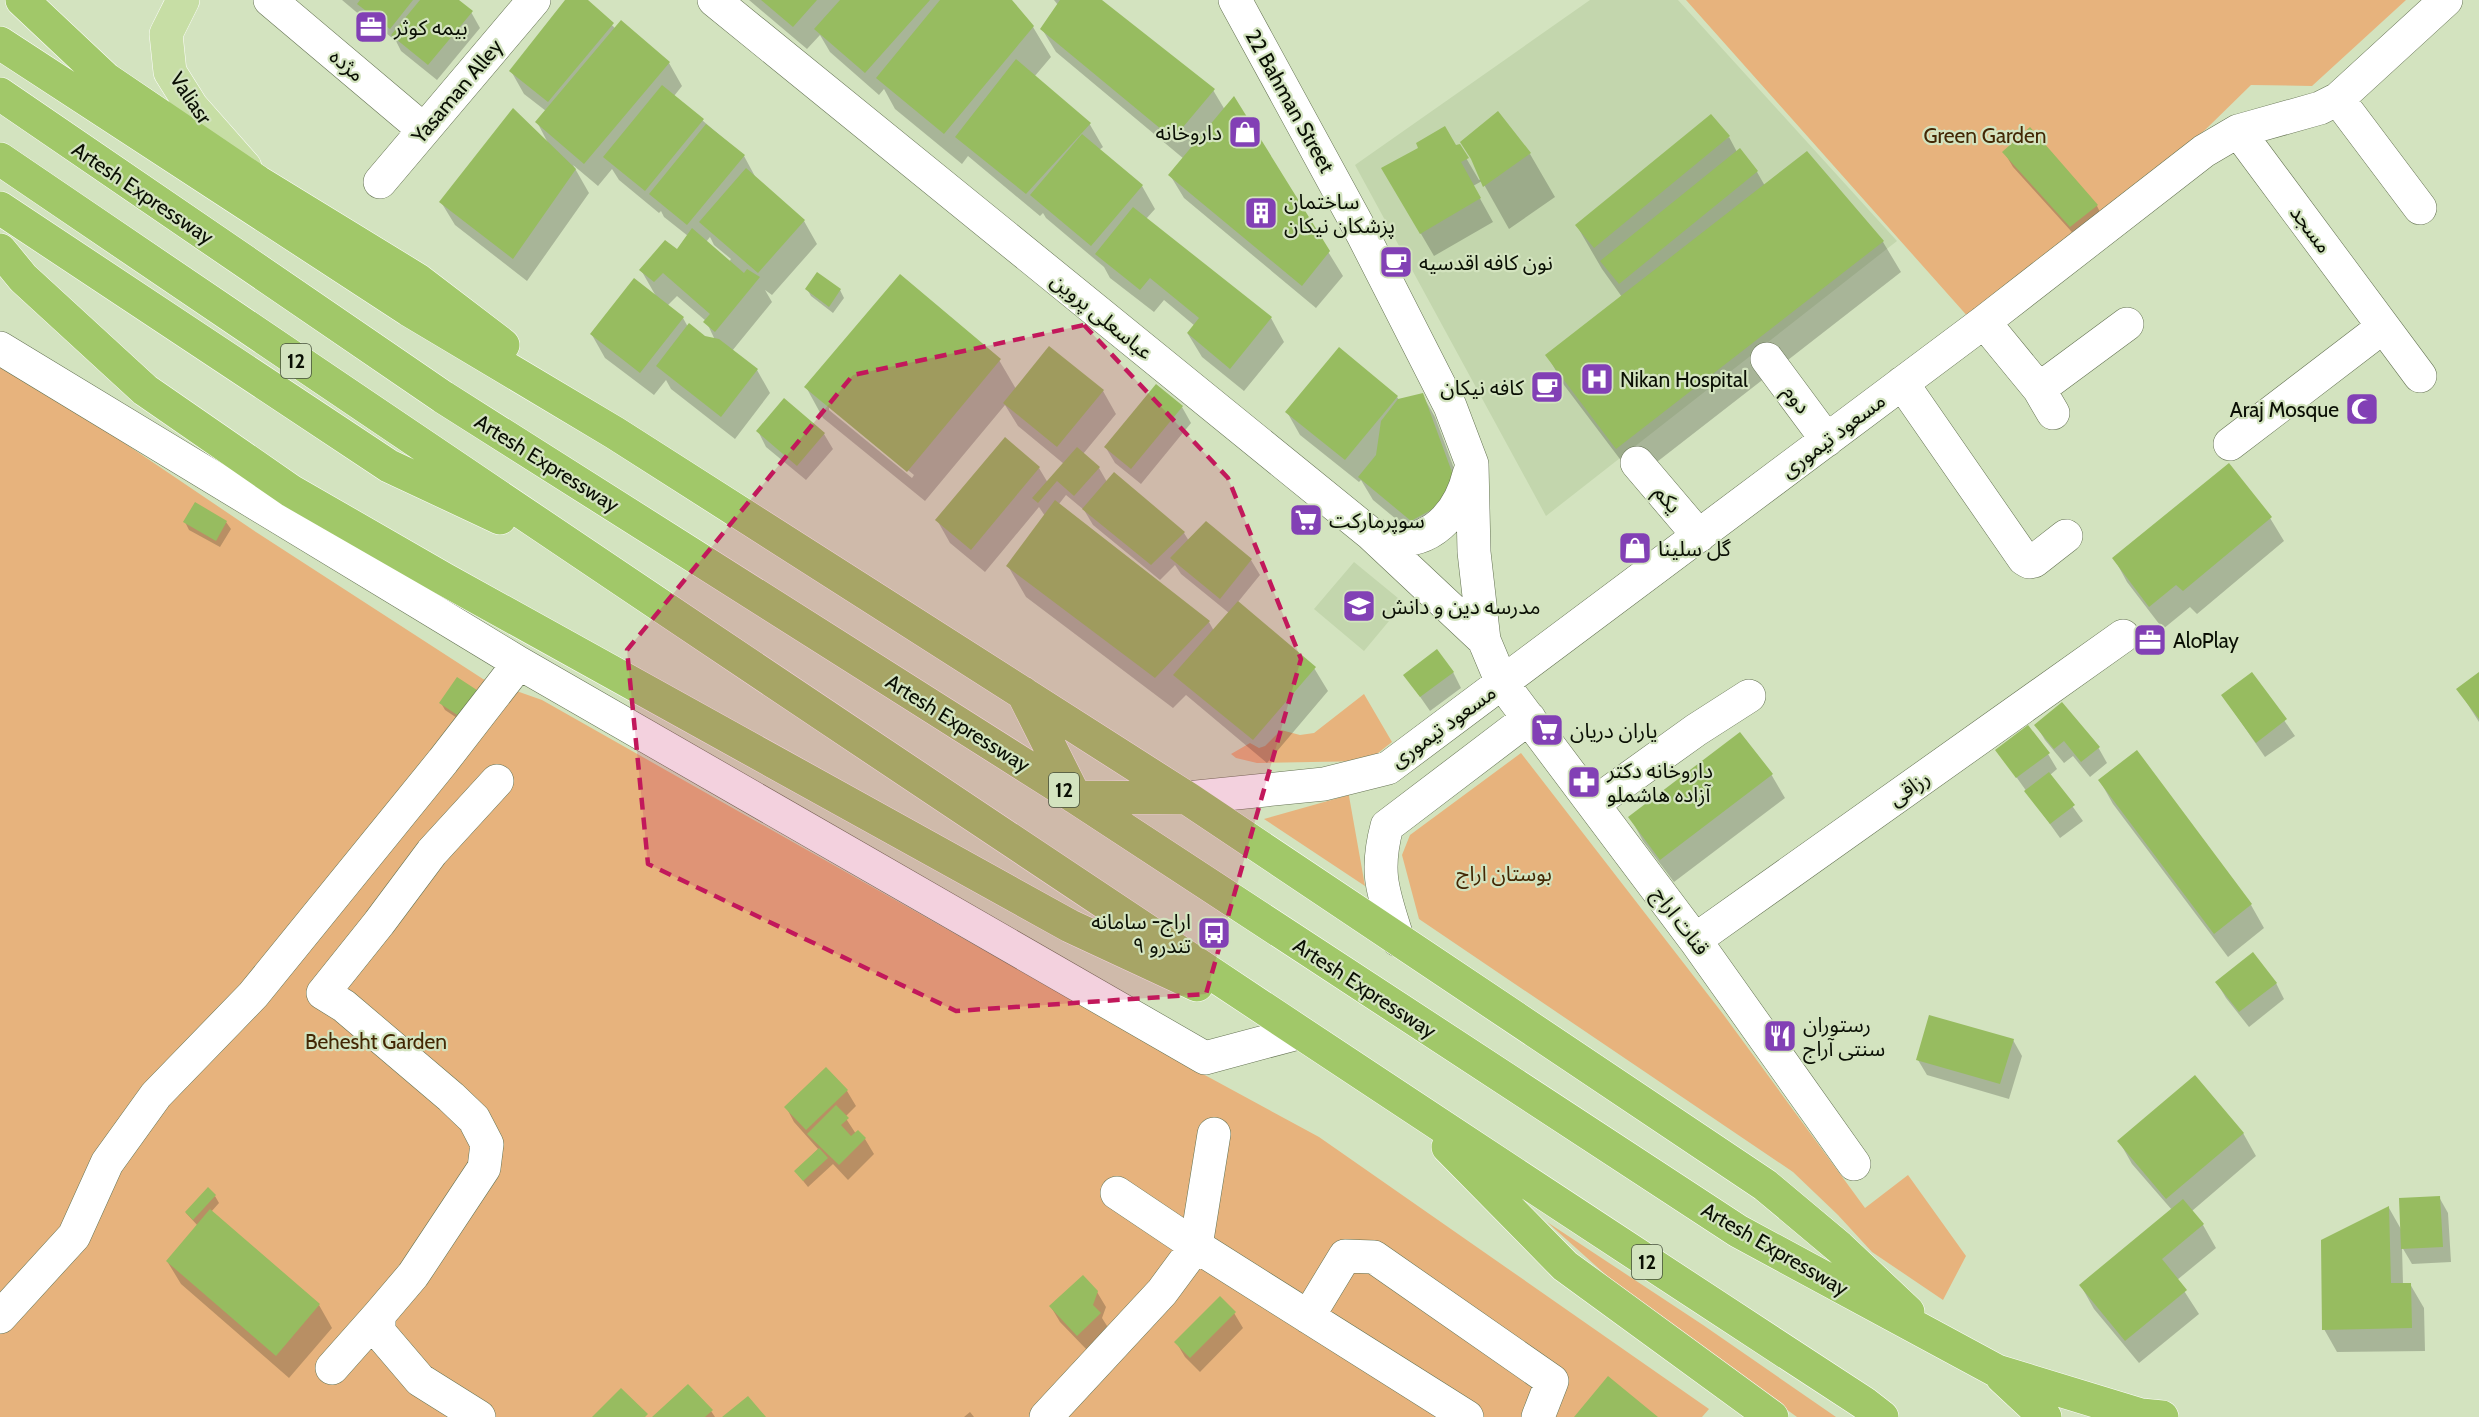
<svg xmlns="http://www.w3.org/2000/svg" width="2479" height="1417" viewBox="0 0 2479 1417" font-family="Cabin,'Noto Sans Arabic',sans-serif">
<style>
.built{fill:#c3d6ad}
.green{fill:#e7b37d}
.shadow{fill:#0003;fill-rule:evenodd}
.building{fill:#97bc60}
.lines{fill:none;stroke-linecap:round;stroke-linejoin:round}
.minor-casing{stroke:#657353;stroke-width:34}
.major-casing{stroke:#fff;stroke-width:34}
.highway-casing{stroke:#fff;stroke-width:34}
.minor{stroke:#fff;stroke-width:33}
.major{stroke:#c7dea5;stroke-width:33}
.highway{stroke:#a1c869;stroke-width:33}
.marked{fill:#c2185b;fill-opacity:0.2;stroke:#c2185b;stroke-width:4.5;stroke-dasharray:12 8;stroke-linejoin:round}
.labels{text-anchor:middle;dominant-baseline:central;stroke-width:4.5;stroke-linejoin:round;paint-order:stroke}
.shield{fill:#d3e3bf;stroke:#464f3c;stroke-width:1.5}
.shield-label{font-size:20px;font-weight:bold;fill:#0a0f04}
.poi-label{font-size:21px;fill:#0a0f04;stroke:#d3e3bf;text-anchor:start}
.street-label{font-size:21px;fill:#0a0f04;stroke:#d3e3bf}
.park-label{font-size:21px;fill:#432704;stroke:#d3e3bf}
</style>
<rect width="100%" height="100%" fill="#d3e3bf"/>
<path class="built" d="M 1590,0 L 1678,0 L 1897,241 L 1546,516 L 1355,165 Z
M 1354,562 L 1404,603 L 1364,651 L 1314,609 Z"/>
<path class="green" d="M 1686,0 L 2406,0 L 2312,86 L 2251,85 L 2205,130 L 1970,319 Z
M 0,359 L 253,530 L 483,679 L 542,700 L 1190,1067 L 1319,1137 L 1709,1409 L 1702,1417 L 0,1417 Z
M 1364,694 L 1392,742 L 1368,761 L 1257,763 L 1236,758 L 1231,754 L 1250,743 L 1259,748 L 1265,746 L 1281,730 L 1300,735 L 1314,733 Z
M 1521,753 L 1723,1014 L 1865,1208 L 1908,1175 L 1966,1256 L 1943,1300 L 1872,1252 L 1838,1215 L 1793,1172 L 1419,919 L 1402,855 L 1410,835 Z
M 1349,795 L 1349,796 L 1365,886 L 1264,819 Z
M 1547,1222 L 1703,1325 L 1836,1417 L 1797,1417 L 1625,1292 Z"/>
<path class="shadow" d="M 342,0 L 456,0 L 471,12 L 480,28 L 437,80 L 401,51 L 396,41 L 368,19 L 364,12 L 361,16 Z
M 567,0 L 585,0 L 616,29 L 669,63 L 682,86 L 674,96 L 744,156 L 757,180 L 804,221 L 817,244 L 772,295 L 765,290 L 772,302 L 732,351 L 757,370 L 770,393 L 735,439 L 671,389 L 666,380 L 654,395 L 605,358 L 592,335 L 657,298 L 641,270 L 678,251 L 688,236 L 664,217 L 661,211 L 659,213 L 619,180 L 612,169 L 598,186 L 573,165 L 589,193 L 527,281 L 455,225 L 441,202 L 548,143 L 537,122 L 546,111 L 524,94 L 511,71 ZM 710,237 L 714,245 L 731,259 L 729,262 L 706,242 ZM 677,296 L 706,321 L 715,340 L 705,337 L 688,327 L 683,318 L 667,306 Z
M 749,0 L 1010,0 L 1033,27 L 1051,57 L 1034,77 L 1089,123 L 1103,147 L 1099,150 L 1142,186 L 1155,209 L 1146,219 L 1271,318 L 1284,342 L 1244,391 L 1202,357 L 1188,334 L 1195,326 L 1164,300 L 1154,312 L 1110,278 L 1104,267 L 1046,218 L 1043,213 L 1040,216 L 968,156 L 962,164 L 895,109 L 884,89 L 879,95 L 830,52 L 820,35 L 807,49 Z
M 1054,0 L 1099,0 L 1213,90 L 1225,110 L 1234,99 L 1343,276 L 1316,308 L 1184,198 L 1170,175 L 1184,159 L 1056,52 L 1042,29 L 1058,5 Z
M 2029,129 L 2097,206 L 2105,222 L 2080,241 L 2013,167 L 2004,152 Z
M 1729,137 L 1737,152 L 1739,150 L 1757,172 L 1765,186 L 1807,153 L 1883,242 L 1901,272 L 1635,479 L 1564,385 L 1547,355 L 1622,297 L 1602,269 L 1577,226 Z
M 1459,146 L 1479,180 L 1481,179 L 1475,164 L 1530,154 L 1555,197 L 1509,229 L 1482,181 L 1473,186 L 1493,222 L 1434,256 L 1383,169 Z
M 807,289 L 840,290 L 844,298 L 833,313 L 811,296 Z
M 999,360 L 1016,389 L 1103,391 L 1116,414 L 1083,454 L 1099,468 L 1107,482 L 1184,533 L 1189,541 L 1251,560 L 1260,575 L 1238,602 L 1314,668 L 1328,691 L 1267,763 L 1186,695 L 1173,708 L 1026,597 L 1008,566 L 1045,516 L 1039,507 L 985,572 L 950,543 L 937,520 L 1039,468 L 1048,483 L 1064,464 L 1018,426 L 1005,405 L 925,501 L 823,418 L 806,387 ZM 829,406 L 914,475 L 912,478 L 829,410 ZM 1066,495 L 1084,510 L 1093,525 L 1160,580 L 1175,565 L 1181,574 L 1229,613 L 1214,631 L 1209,622 L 1059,504 Z
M 1422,394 L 1435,417 L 1472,517 L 1425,543 L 1373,500 L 1361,480 L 1359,482 L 1300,435 L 1287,412 L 1397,397 L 1399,400 Z
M 1182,407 L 1191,423 L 1141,484 L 1115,463 L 1106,448 Z
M 758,431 L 824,434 L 833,449 L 806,480 L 766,447 Z
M 2270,518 L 2284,541 L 2197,614 L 2190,607 L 2163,629 L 2127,582 L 2114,558 Z
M 185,522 L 226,522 L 231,529 L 220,547 L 189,530 Z
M 1453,672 L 1461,688 L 1430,711 L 1405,675 Z
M 2252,674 L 2295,736 L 2265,757 L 2223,696 Z
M 2479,674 L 2479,722 L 2458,689 Z
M 458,679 L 469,726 L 445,710 L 441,703 Z
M 2036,725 L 2098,747 L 2107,763 L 2090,777 L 2073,756 L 2064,763 L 2045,740 Z
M 1997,750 L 2048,754 L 2057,769 L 2050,775 L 2083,821 L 2060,838 Z
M 1771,774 L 1785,798 L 1674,882 L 1643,841 L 1630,817 Z
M 2100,781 L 2251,905 L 2264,928 L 2228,957 L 2113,804 Z
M 2217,983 L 2276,983 L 2284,999 L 2249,1027 L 2226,998 Z
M 2013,1040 L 2022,1056 L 2009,1099 L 1927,1075 L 1918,1060 Z
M 826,1069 L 847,1091 L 856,1106 L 845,1117 L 856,1134 L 858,1132 L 865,1139 L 874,1154 L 848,1180 L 833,1164 L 808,1187 L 796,1172 L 818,1149 L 794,1122 L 786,1107 Z
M 2243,1133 L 2256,1156 L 2192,1211 L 2203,1225 L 2216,1248 L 2177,1280 L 2199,1314 L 2139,1363 L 2094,1309 L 2081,1286 L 2172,1210 L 2132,1164 L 2119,1141 Z
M 215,1196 L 219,1203 L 211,1212 L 319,1305 L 332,1328 L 289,1378 L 181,1284 L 167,1261 L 198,1226 L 186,1213 Z
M 2439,1197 L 2448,1213 L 2451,1262 L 2412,1264 L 2402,1247 L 2403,1284 L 2410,1284 L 2424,1308 L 2425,1351 L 2337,1352 L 2324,1329 L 2389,1208 L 2402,1231 Z
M 1097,1292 L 1106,1307 L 1102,1318 L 1109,1329 L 1087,1350 L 1060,1322 L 1051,1307 Z
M 1234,1313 L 1243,1328 L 1200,1372 L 1185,1357 L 1176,1342 Z
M 711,1411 L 715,1417 L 655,1417 Z
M 970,1412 L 974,1417 L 964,1417 Z"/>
<path class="building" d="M 360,0 L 413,0 L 390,29 L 357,4 Z
M 420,0 L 459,0 L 473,11 L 428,65 L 391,35 Z
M 565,0 L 588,0 L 614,23 L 548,102 L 509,71 Z
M 761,0 L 817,0 L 793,27 Z
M 840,0 L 930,0 L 865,73 L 814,29 Z
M 940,0 L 1012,0 L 1034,26 L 944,134 L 876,78 Z
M 1060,0 L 1102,0 L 1215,89 L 1173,139 L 1040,29 Z
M 621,20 L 670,62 L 584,164 L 535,122 Z
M 1016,59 L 1091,123 L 1026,194 L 955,137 Z
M 662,85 L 704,119 L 645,191 L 603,157 Z
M 1234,96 L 1330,251 L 1302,286 L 1168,175 Z
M 513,108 L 576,169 L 513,259 L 439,202 Z
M 1498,111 L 1531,153 L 1483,187 L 1471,159 L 1460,142 Z
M 1711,114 L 1730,136 L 1594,248 L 1575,225 Z
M 706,124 L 745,155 L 687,225 L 649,194 Z
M 1445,126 L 1456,145 L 1460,144 L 1469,158 L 1461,162 L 1481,198 L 1420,234 L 1381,168 L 1418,148 L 1416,143 Z
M 2030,127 L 2098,205 L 2070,227 L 2002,152 Z
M 1082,134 L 1143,185 L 1091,246 L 1030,195 Z
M 1740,148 L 1758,171 L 1619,284 L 1600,261 Z
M 1807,151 L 1884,241 L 1616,449 L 1545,355 Z
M 746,168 L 805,220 L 758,273 L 699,222 Z
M 1133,207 L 1272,317 L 1230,369 L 1187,333 L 1199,318 L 1150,278 L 1140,290 L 1095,254 Z
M 692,228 L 744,273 L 747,269 L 760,277 L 715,332 L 703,322 L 710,314 L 663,273 L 654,282 L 639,270 L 665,240 L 677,249 Z
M 817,272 L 841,289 L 829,307 L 805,289 Z
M 900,274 L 1001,359 L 907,472 L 804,387 Z
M 634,278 L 684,317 L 640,373 L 590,334 Z
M 689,323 L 705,336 L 719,339 L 758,369 L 721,417 L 656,366 Z
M 1049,346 L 1104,390 L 1057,447 L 1003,403 Z
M 1339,347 L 1398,396 L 1345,460 L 1285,412 Z
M 1156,384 L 1183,406 L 1131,469 L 1104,447 Z
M 1423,393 L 1460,494 L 1411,521 L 1358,477 L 1376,455 L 1381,421 L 1398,399 Z
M 784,398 L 825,433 L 797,466 L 756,431 Z
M 1005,437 L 1040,467 L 971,550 L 935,520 Z
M 1077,447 L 1100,467 L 1074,496 L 1057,481 L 1038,503 L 1032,498 Z
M 2229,463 L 2272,517 L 2183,591 L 2176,585 L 2149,607 L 2112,558 Z
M 1114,472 L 1185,532 L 1151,565 L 1082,509 Z
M 1055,500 L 1210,621 L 1155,678 L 1006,566 Z
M 195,502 L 227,521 L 216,541 L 183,522 Z
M 1206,521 L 1252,559 L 1220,599 L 1170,558 Z
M 1238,601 L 1316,667 L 1253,740 L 1173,675 Z
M 1437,649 L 1454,672 L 1420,697 L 1403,675 Z
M 2252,672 L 2287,719 L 2256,743 L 2221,695 Z
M 2479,672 L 2479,719 L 2456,689 Z
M 457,677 L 483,694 L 465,720 L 439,703 Z
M 2062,702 L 2100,747 L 2081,762 L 2064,741 L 2054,749 L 2034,725 Z
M 2028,725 L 2050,753 L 2016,778 L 1995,750 Z
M 1740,732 L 1773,774 L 1660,860 L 1628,817 Z
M 2137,750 L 2252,904 L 2214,934 L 2098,780 Z
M 2049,772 L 2075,805 L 2050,824 L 2024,791 Z
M 2253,952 L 2277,983 L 2239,1012 L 2215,982 Z
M 1929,1015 L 2014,1039 L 2000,1084 L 1916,1060 Z
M 826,1067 L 848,1090 L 806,1130 L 784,1107 Z
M 2195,1075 L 2244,1133 L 2166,1199 L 2117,1141 Z
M 836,1105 L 849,1118 L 841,1125 L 851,1136 L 858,1130 L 866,1138 L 839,1165 L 807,1134 Z
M 819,1148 L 828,1158 L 803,1181 L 794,1171 Z
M 208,1187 L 216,1195 L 193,1220 L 185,1212 Z
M 2440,1196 L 2443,1247 L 2401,1249 L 2399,1198 Z
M 2183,1199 L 2204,1224 L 2162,1259 L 2187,1290 L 2125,1341 L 2079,1285 Z
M 2389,1206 L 2391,1283 L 2411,1283 L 2412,1328 L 2322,1330 L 2321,1240 Z
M 210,1209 L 320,1304 L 276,1356 L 166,1261 Z
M 1083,1275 L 1098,1291 L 1093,1305 L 1101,1313 L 1077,1336 L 1049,1306 Z
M 1220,1296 L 1236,1312 L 1190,1358 L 1174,1342 Z
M 1608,1376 L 1658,1417 L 1574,1417 Z
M 688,1384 L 713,1410 L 705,1417 L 652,1417 Z
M 621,1388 L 648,1414 L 645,1417 L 592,1417 Z
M 748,1396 L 766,1417 L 722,1417 Z"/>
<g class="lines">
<g class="minor-casing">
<path id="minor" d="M 270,0 L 424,130
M 714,0 L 1371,534 L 1484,640
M 1235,0 L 1362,233 L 1450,406 L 1472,464 L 1474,552 L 1484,640 L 1502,683 L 1695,940 L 1854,1164
M 2338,99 L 2420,208
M 2238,131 L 2420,376
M 380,182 L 534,0
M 1984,322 L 2039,389 L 2053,413
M 0,348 L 519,663 L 1205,1058 L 1298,1033
M 1767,359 L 1827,440
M 1902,383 L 2024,559 L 2029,562 L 2034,561 L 2066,536
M 2039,389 L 2127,324
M 2230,444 L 2383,327
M 1637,463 L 1699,536
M 1371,534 C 1380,536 1390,540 1399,540 C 1437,540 1461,508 1469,474
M 1187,798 L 1324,784 L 1388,768 L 1984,322 L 2204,151 L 2238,131 L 2320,108 L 2338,99 L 2446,0
M 1593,804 L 1696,730 L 1749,696
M 1398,940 C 1384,894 1374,875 1387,826 L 1529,718
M 1695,940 L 2123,636
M 1214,1134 L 1196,1246 L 1467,1417
M 0,1317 L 74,1236 L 107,1163 L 156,1095 L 253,995 L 443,761 L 519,663
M 1308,1317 L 1345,1256 L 1374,1257 L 1552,1381 L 1538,1417
M 332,1368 L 379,1315
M 479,1417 L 420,1380 L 379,1332 L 379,1315 L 413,1275 L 484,1168 L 487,1144 L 474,1119 L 451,1097 L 344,1006 L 323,993 L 379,923 L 432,852 L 497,781
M 1046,1417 L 1162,1292 L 1196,1246 L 1117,1193"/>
</g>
<g class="major-casing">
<path id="major" d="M 183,0 L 166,34 L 170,72 L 192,107 L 245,167"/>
</g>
<g class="highway-casing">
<path id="highway" d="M 22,0 L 106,79 L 258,182 L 418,280 L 503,345
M 0,43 L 409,310 L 615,433 L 1187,798 L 1765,1185 L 1839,1247 L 1908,1312
M 0,94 L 443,397 L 1075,797 L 1738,1231 L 1997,1371 L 2141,1415 L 2162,1417
M 0,159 C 618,579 1238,995 1864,1403 L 1882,1417
M 0,208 L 389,466 L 500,518
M 0,250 L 23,278 L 145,390 L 291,491 L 444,579 L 1070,926 L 1197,985
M 1023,693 L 1075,797 L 1187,798
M 1448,1147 L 1565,1266 L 1772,1417
M 2002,1377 L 2045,1417"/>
</g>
<use href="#minor" class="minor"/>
<use href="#major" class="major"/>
<use href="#highway" class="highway"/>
</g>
<path class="marked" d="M 1084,325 L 1228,478 L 1301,659 L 1206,994 L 956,1011 L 648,864 L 627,650 L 853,375 Z"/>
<defs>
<g id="office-square" transform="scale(1.725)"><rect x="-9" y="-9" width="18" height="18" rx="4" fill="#8240b5" stroke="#d3e3bf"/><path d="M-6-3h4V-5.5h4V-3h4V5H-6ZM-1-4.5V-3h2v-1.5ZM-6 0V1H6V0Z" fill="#fff"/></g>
<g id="shop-square" transform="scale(1.725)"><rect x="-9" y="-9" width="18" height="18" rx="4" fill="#8240b5" stroke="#d3e3bf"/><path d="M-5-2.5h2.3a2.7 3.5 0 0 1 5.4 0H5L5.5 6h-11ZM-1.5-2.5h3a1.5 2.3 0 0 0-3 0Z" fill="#fff"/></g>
<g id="building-square" transform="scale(1.725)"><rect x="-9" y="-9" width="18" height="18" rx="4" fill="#8240b5" stroke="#d3e3bf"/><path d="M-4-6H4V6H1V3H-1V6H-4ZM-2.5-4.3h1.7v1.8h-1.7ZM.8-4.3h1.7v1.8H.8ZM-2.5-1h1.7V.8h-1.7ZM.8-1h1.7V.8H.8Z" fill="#fff"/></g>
<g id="cafe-square" transform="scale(1.725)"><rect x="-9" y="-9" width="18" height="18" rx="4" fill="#8240b5" stroke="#d3e3bf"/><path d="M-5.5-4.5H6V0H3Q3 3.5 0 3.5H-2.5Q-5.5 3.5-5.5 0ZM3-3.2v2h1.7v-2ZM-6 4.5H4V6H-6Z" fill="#fff"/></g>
<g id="hospital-square" transform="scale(1.725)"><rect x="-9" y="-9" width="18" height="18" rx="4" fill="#8240b5" stroke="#d3e3bf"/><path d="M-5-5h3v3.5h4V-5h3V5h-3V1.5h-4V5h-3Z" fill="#fff"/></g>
<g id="mosque-square" transform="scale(1.725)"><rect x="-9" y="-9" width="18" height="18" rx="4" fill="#8240b5" stroke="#d3e3bf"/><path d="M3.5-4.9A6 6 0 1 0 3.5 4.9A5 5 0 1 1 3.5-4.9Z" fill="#fff"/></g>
<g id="supermarket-square" transform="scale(1.725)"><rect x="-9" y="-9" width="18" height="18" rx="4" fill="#8240b5" stroke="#d3e3bf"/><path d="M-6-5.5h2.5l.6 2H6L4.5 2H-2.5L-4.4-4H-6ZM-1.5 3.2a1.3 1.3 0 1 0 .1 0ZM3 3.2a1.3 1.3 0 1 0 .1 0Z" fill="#fff"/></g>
<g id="school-square" transform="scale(1.725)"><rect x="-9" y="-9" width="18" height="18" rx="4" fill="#8240b5" stroke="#d3e3bf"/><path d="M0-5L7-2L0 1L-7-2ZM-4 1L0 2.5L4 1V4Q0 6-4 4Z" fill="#fff"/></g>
<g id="pharmacy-square" transform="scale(1.725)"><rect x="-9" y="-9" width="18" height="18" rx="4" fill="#8240b5" stroke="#d3e3bf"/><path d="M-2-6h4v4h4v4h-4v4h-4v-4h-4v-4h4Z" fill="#fff"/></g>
<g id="bus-square" transform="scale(1.725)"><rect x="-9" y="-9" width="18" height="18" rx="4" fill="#8240b5" stroke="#d3e3bf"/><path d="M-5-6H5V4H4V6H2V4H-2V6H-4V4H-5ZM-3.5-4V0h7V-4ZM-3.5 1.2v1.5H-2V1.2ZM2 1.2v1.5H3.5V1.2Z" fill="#fff"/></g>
<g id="restaurant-square" transform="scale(1.725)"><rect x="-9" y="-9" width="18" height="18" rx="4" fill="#8240b5" stroke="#d3e3bf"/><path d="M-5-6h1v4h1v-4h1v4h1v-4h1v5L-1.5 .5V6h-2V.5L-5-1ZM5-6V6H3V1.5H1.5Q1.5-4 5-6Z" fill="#fff"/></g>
</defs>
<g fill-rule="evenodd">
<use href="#office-square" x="371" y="27"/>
<use href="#shop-square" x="1245" y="132"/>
<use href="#building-square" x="1261" y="213"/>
<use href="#cafe-square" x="1396" y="262"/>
<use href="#hospital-square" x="1597" y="379"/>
<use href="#cafe-square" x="1547" y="387"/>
<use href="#mosque-square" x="2362" y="409"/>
<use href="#supermarket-square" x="1306" y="520"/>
<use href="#shop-square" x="1635" y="548"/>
<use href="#school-square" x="1359" y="606"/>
<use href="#office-square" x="2150" y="640"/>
<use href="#supermarket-square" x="1547" y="730"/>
<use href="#pharmacy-square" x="1584" y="782"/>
<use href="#bus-square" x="1214" y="933"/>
<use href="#restaurant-square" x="1780" y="1036"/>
</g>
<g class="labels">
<g class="shield">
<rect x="281" y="344" width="30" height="34" rx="4.5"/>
<rect x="1049" y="773" width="30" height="34" rx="4.5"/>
<rect x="1632" y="1245" width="30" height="34" rx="4.5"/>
</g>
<g class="shield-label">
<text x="296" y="361">12</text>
<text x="1064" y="790">12</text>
<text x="1647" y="1262">12</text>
</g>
<g class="poi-label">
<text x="394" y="27">بیمه کوثر</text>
<text x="1222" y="132" text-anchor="end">داروخانه</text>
<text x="1284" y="201">ساختمان<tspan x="1284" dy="24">پزشکان نیکان</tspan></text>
<text x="1419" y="262">نون کافه اقدسیه</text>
<text x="1620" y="379">Nikan Hospital</text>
<text x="1524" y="387" text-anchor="end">کافه نیکان</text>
<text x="2339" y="409" text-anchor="end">Araj Mosque</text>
<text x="1329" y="520">سوپرمارکت</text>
<text x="1658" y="548">گل سلینا</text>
<text x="1382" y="606">مدرسه دین و دانش</text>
<text x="2173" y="640">AloPlay</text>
<text x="1570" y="730">یاران دریان</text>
<text x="1607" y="770">داروخانه دکتر<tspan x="1607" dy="24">آزاده هاشملو</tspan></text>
<text x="1191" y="921" text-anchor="end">اراج- سامانه<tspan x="1191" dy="24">۹ تندرو</tspan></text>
<text x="1803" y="1024">رستوران<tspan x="1803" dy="24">سنتی آراج</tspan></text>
</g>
<g class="street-label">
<text transform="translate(347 65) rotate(40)">مژده</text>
<text transform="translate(457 91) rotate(-50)">Yasaman Alley</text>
<text transform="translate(191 98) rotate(56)">Valiasr</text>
<text transform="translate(1290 101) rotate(61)">22 Bahman Street</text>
<text transform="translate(143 193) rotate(34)">Artesh Expressway</text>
<text transform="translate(2311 229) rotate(53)">مسجد</text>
<text transform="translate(1102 316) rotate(39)">عباسعلی پروین</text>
<text transform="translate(1797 399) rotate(53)">دوم</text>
<text transform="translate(1833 435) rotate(-37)">مسعود تیموری</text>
<text transform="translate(547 463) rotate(32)">Artesh Expressway</text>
<text transform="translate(1668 499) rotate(50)">یکم</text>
<text transform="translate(958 723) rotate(32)">Artesh Expressway</text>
<text transform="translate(1443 726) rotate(-36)">مسعود تیموری</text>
<text transform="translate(1909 788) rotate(-35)">رزاقی</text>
<text transform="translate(1681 921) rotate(53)">قنات اراج</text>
<text transform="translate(1365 988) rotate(33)">Artesh Expressway</text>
<text transform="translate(1775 1249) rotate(30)">Artesh Expressway</text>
</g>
<g class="park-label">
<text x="1985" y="135">Green Garden</text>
<text x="1504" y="873">بوستان اراج</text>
<text x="376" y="1041">Behesht Garden</text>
</g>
</g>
</svg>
